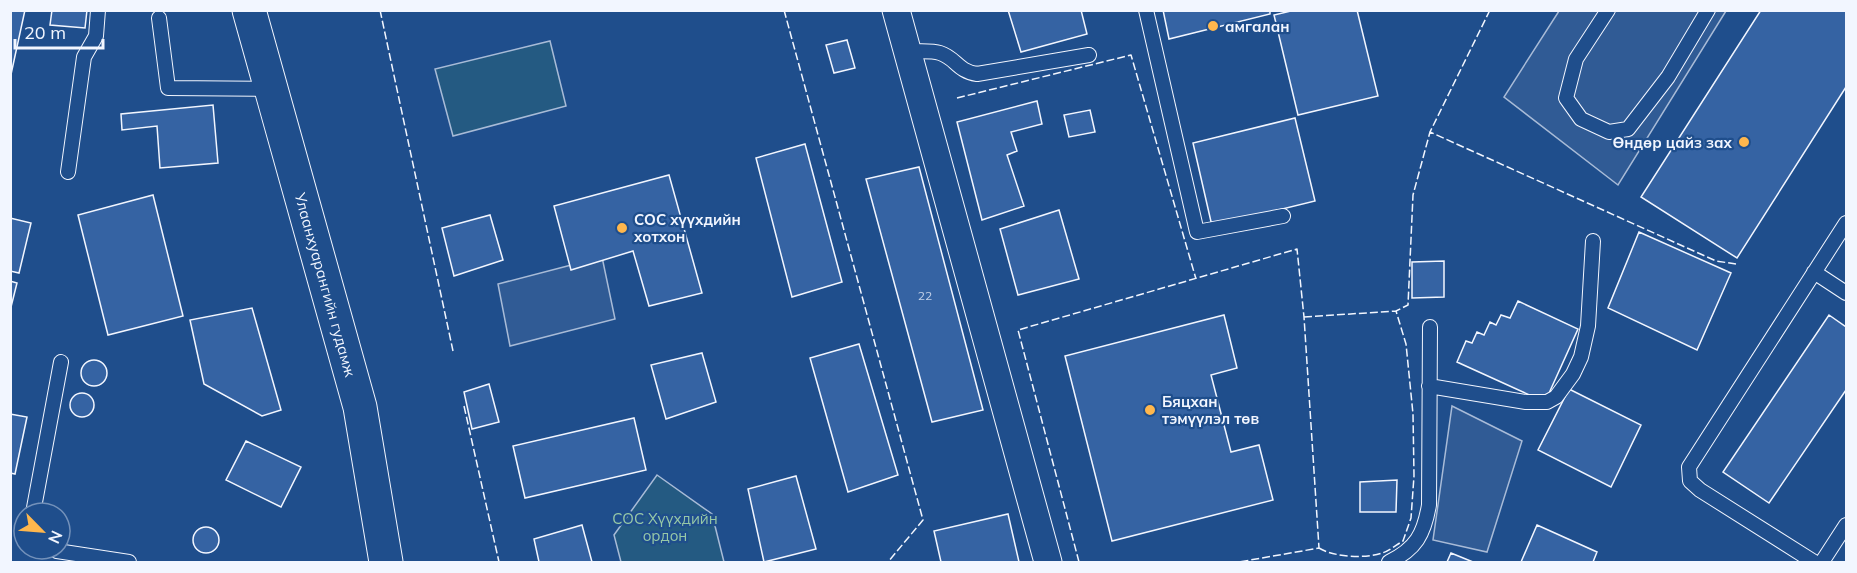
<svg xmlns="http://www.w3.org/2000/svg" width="1857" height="573" viewBox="0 0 1857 573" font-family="Mulish,sans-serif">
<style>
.green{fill:#245a82;stroke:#a8bbd7;stroke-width:1.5}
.parking{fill:#305b95;stroke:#a8bbd7;stroke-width:1.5}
.building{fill:#3563a3;stroke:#f2f6ff;stroke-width:1.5}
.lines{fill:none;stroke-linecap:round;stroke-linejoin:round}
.service-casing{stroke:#f2f6ff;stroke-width:16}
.minor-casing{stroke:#f2f6ff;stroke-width:29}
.secondary-casing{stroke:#f2f6ff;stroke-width:35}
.service{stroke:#1f4e8c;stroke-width:14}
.minor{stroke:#1f4e8c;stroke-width:27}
.secondary{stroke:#1f4e8c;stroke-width:33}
.fence{stroke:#f2f6ff;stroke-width:1.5;stroke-dasharray:8 3;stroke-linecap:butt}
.poi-dot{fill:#ffb74d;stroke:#1f4e8c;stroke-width:2}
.labels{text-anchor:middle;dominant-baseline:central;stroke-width:4.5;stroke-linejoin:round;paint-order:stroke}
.number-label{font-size:12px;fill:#c3d1e8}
.poi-label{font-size:15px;font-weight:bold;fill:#f2f6ff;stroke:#1f4e8c;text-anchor:start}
.street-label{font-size:15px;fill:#f2f6ff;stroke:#1f4e8c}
.park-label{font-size:15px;fill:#97c8a6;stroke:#1f4e8c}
</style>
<rect width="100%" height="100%" fill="#1f4e8c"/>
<path class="green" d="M 550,41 L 566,106 L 453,136 L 435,69 Z
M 657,475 L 712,514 L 724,562 L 621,562 L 614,535 Z"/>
<path class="parking" d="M 1559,11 L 1726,11 L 1618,185 L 1504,97 Z
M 602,257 L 615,319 L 510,346 L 498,284 Z
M 1452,406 L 1522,441 L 1487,552 L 1433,540 Z"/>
<path class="building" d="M 10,10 L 25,10 L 10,79 Z
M 52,10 L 87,10 L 85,28 L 50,25 Z
M 1008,10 L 1081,10 L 1087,34 L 1021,52 Z
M 1163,10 L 1270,10 L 1270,14 L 1169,39 Z
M 1295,10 L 1357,10 L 1378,96 L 1298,115 L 1274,15 Z
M 1761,10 L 1846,10 L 1846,87 L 1737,258 L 1641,197 Z
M 847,40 L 855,68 L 834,73 L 826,45 Z
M 1037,101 L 1042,124 L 1011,132 L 1017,151 L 1007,155 L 1024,206 L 982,220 L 957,122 Z
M 213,105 L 218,163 L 160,168 L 157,126 L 122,130 L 121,114 Z
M 1090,110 L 1095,132 L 1069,137 L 1064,115 Z
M 1295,118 L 1315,201 L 1212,226 L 1193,143 Z
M 805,144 L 842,282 L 792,297 L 756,158 Z
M 919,167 L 983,410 L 932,422 L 866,179 Z
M 669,175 L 702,293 L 649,306 L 633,251 L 571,270 L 554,206 Z
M 153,195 L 183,316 L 108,335 L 78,215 Z
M 1059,210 L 1079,279 L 1018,295 L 1000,229 Z
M 490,215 L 503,260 L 454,276 L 442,228 Z
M 10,218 L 31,223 L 19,273 L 10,271 Z
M 1639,232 L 1731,273 L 1697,350 L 1608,308 Z
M 1444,261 L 1444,297 L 1412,298 L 1412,262 Z
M 10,281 L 17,283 L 10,311 Z
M 1518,301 L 1578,329 L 1545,402 L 1457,362 L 1466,341 L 1472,343 L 1477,332 L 1484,335 L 1490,322 L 1496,325 L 1501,315 L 1510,318 Z
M 252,308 L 281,410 L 262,416 L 204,384 L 190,320 Z
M 1224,315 L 1237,368 L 1211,375 L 1231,452 L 1259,445 L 1273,500 L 1112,541 L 1065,356 Z
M 1829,315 L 1846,327 L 1846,390 L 1769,503 L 1723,472 Z
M 859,344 L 898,475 L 848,492 L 810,358 Z
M 702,353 L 716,402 L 666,419 L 651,365 Z
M81 373a13 13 0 1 1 26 0a13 13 0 1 1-26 0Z
M 489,384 L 499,422 L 472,429 L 464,392 Z
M 1569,389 L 1641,425 L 1611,487 L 1538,450 Z
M70 405a12 12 0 1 1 24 0a12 12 0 1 1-24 0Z
M 10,414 L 27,417 L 15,474 L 10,473 Z
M 634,418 L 646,470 L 525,498 L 513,446 Z
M 246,441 L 301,467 L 281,507 L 226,480 Z
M 796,476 L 816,549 L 764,562 L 748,489 Z
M 1397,480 L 1396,512 L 1360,512 L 1360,482 Z
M 1008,514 L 1019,562 L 941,562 L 934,531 Z
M 582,525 L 592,562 L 539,562 L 534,539 Z
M 1537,525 L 1597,552 L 1593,562 L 1521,562 Z
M193 540a13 13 0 1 1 26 0a13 13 0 1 1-26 0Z
M 1451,553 L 1473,562 L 1447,562 Z"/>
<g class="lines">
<g class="service-casing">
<path id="service" d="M 1146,10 L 1197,232 L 1283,216
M 1608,10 L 1576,59 L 1566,98 L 1581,119 L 1609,132 L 1628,129 L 1668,77 L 1708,10
M 159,18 L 168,88 L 271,89
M 907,51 C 917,52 931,50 940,53 C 956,58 957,71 977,74 L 1089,55
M 68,172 L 84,57 L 96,36 L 98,10
M 1814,272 L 1846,293
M 1429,386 L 1526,402 L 1547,402 L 1556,397 L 1573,374 L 1581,357 L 1588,326 L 1593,241
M 33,513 L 61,362
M 53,549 L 57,551 L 129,562
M 1389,562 C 1416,549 1424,534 1429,505 L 1430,327
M 1814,562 L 1700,490 L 1690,481 L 1689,467 L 1846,223
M 1822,562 L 1846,525"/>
</g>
<g class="minor-casing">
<path id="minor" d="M 896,10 L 1048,562"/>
</g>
<g class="secondary-casing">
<g id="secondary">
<path id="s1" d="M 249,10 L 360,407 L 386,562"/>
</g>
</g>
<use href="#service" class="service"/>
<use href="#minor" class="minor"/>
<use href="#secondary" class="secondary"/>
<path class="fence" d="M 380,10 L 453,351
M 784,10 L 923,520 L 888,562
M 1490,10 L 1430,132 L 1716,261 L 1736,264
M 957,98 L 1131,55 L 1196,279
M 1304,317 L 1396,311
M 464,406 L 499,562
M 1319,548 C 1333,557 1366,559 1382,553 C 1389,551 1396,545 1403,541 L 1411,518 L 1414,476 L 1413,414 L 1406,344 L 1396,311 L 1408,305 L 1413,195 L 1430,132
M 1079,562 L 1018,330 L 1297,249 L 1304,317 L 1319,548 L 1239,562"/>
</g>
<g class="poi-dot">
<circle cx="1213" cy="26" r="6"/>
<circle cx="1744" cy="142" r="6"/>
<circle cx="622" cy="228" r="6"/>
<circle cx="1150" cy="410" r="6"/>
</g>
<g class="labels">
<g class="number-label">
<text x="925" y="295">22</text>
</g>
<g class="poi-label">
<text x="1225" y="26">амгалан</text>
<text x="1732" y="142" text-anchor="end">Өндөр цайз зах</text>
<text x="634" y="219">СОС хүүхдийн<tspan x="634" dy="17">хотхон</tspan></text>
<text x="1162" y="401">Бяцхан<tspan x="1162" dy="17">тэмүүлэл төв</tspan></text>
</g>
<g class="street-label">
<text stroke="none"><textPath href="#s1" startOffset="285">Улаанхуарангийн гудамж</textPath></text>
</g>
<g class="park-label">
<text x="665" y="518">СОС Хүүхдийн<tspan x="665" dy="17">ордон</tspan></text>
</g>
</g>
<rect width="1857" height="573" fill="none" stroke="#f2f6ff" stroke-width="24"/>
<g transform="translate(42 531) rotate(115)"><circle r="28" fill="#1f4e8c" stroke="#7391ba" stroke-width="1.5"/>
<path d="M0-4.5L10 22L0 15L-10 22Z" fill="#ffb74d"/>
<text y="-9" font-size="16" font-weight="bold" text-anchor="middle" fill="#f2f6ff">N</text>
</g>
<path d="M15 39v9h88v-9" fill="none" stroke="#f2f6ff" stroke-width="3"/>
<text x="24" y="39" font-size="18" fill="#f2f6ff" stroke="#1f4e8c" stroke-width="4.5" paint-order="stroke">20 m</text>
</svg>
